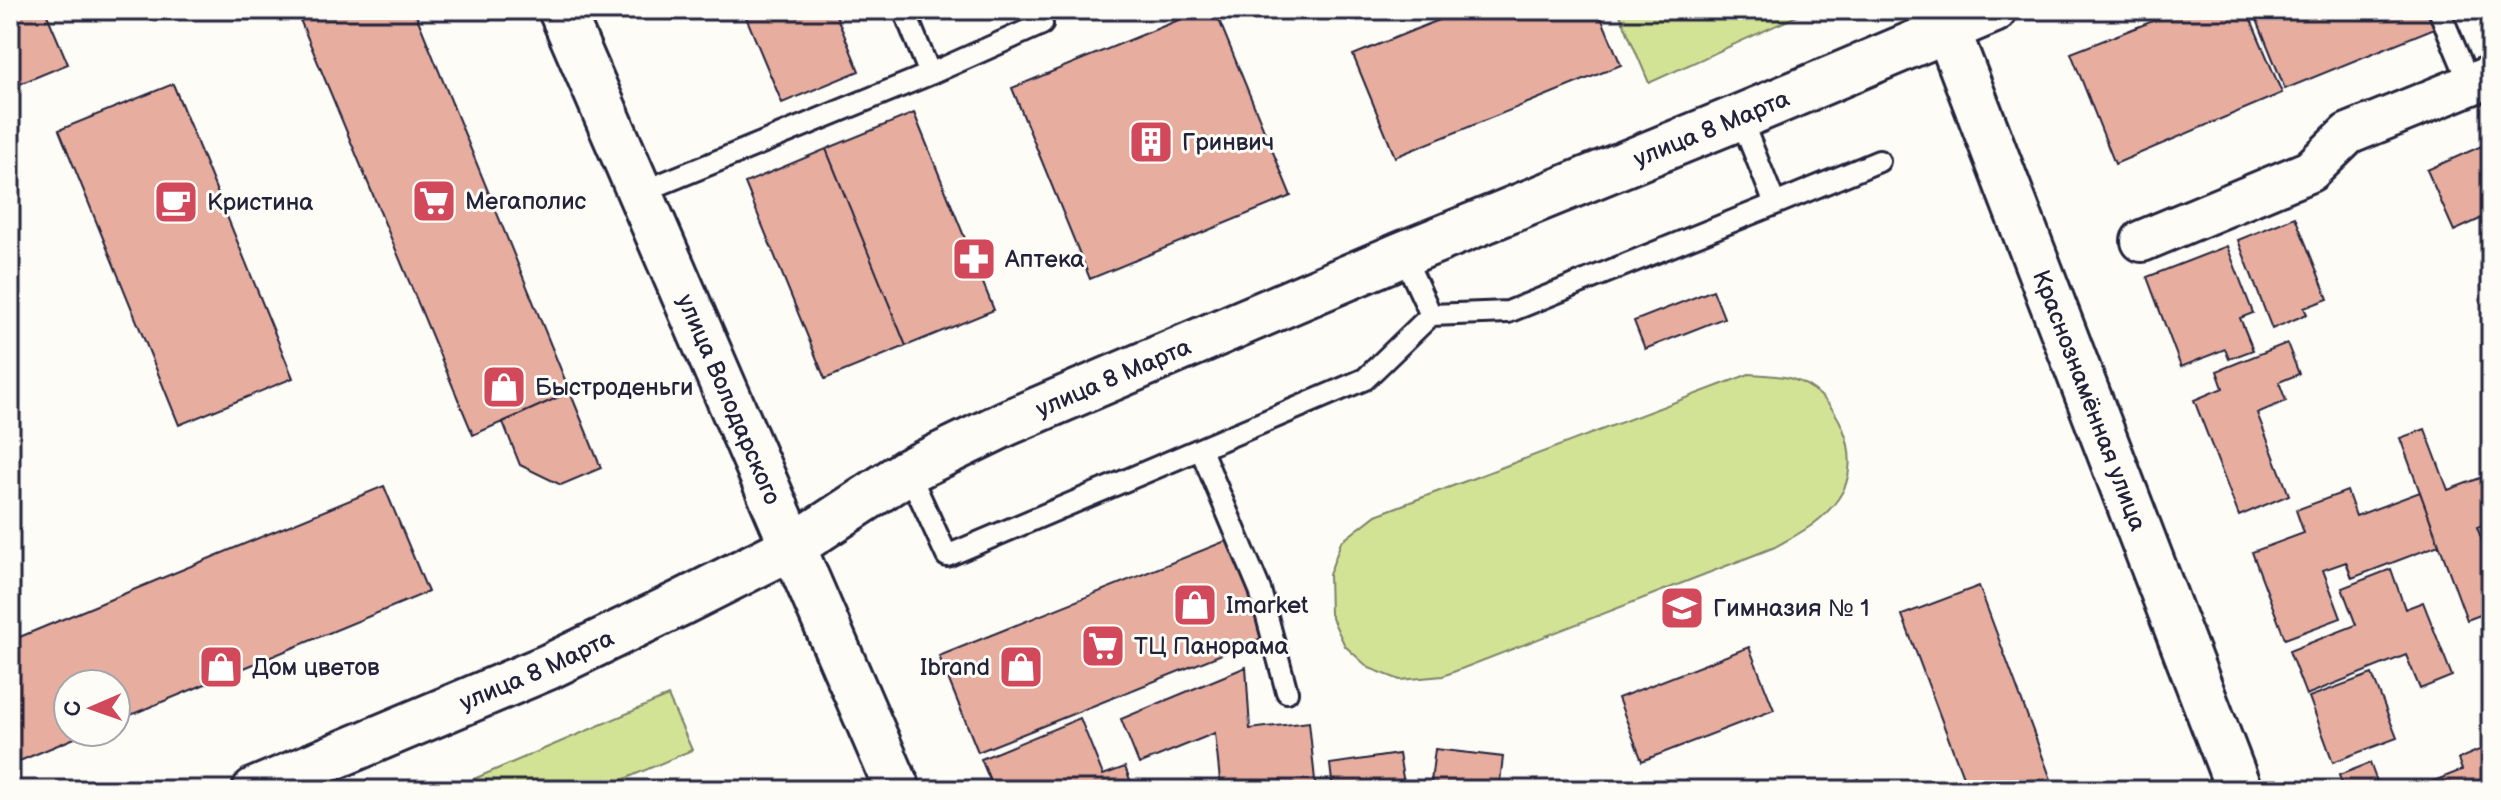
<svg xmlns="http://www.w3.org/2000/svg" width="2501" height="800" viewBox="0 0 2501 800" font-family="'Balsamiq Sans',sans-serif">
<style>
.green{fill:#d3e396;stroke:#7a8268;stroke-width:2}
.building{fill:#e7aea0;stroke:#22223b;stroke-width:2}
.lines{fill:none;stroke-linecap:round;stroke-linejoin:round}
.lane-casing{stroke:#22223b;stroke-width:26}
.street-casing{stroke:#22223b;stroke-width:46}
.secondary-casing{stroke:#22223b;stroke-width:50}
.primary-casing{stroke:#22223b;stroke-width:50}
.lane{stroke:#fdfcf7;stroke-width:20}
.street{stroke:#fdfcf7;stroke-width:40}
.secondary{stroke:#fdfcf7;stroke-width:44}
.primary{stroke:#fdfcf7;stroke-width:44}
.labels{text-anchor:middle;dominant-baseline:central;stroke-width:6;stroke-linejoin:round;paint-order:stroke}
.street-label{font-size:24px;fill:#22223b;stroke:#fdfcf7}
.poi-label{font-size:24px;fill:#22223b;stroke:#fdfcf7;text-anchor:start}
</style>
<rect width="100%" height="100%" fill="#fdfcf7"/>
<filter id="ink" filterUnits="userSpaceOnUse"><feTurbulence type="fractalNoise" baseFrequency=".0125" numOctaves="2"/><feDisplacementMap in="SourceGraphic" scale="16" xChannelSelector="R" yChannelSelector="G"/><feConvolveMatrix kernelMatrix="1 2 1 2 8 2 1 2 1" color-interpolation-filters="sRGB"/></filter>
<g filter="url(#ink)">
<path class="green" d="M 1618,10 L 1810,10 L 1649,83 Z
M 1749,374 C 1763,375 1779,375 1792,379 C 1838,392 1867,459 1838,499 C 1821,523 1800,533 1775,547 L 1443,676 L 1400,680 L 1369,668 L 1345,646 L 1330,614 L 1329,575 L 1341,542 L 1376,515 Z
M 668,696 L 692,750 L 608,786 L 609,790 L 448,790 Z"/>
<path class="building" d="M 10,10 L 45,10 L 68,64 L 10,88 Z
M 296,10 L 414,10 L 570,392 L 473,435 Z
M 743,10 L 834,10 L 859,71 L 782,103 Z
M 1203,10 L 1215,10 L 1291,196 L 1090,279 L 1012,88 Z
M 1443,10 L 1598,10 L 1621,65 L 1395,157 L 1353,55 L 1446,17 Z
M 2181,10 L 2247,10 L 2282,93 L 2115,164 L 2071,53 Z
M 2253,10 L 2436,10 L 2442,25 L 2285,89 Z
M 173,84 L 293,378 L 179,425 L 59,130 Z
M 914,113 L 994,310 L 906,346 L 826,149 Z
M 2486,144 L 2491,155 L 2491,214 L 2454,231 L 2427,170 Z
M 826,149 L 906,346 L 825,379 L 745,183 Z
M 2295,217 L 2328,299 L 2304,308 L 2307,314 L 2272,329 L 2238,240 Z
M 2227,246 L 2253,313 L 2240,318 L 2253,350 L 2229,359 L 2225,349 L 2181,367 L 2147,277 Z
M 1713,290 L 1724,318 L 1645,349 L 1634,321 Z
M 2287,343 L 2299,374 L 2279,382 L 2286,401 L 2257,413 L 2289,495 L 2239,516 L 2194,400 L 2223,388 L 2217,371 Z
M 570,392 L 601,468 L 561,485 L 520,465 L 503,422 Z
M 2425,429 L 2448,490 L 2491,474 L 2491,522 L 2477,527 L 2491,564 L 2491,611 L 2467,620 L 2400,438 Z
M 384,486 L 428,592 L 116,721 L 116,684 L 68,684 L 68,732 L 89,732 L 10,765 L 10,641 Z
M 2347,491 L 2356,516 L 2420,492 L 2439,545 L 2352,578 L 2346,562 L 2323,570 L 2341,618 L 2285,639 L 2252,552 L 2304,533 L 2296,510 Z
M 1228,540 L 1267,636 L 978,752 L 939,656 Z
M 2391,569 L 2405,609 L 2423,602 L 2452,676 L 2420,689 L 2406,655 L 2306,695 L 2289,651 L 2356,625 L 2342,588 Z
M 1979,586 L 2055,790 L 1968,790 L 1902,615 Z
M 1749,647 L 1774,710 L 1642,761 L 1618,698 Z
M 1246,667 L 1250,729 L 1309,722 L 1316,790 L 1221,790 L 1215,733 L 1139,764 L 1121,719 Z
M 2372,674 L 2397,738 L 2333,762 L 2309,697 Z
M 1080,718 L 1103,775 L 1125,767 L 1134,790 L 994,790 L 981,759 Z
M 2486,747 L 2491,761 L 2491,790 L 2411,790 L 2462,770 L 2458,759 Z
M 1435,749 L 1503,757 L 1499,790 L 1430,790 Z
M 1399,754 L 1405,790 L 1333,790 L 1330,764 Z
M 2370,763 L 2380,790 L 2344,790 L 2339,775 Z
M 1858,779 L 1863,790 L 1828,790 Z"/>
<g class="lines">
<g class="lane-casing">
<path id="lane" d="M 904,10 L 930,74
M 2439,10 L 2470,84
M 639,193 L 930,74 L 1042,24
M 1775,204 L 1879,161
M 1403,254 L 1431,315
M 1201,450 L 1260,590 L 1287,692
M 908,471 L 947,556 L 1365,379 L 1431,315 L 1508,312 L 1775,204 L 1740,117"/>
</g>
<g class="street-casing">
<path id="street" d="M 2142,241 L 2310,171 L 2348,134 L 2491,76"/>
</g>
<g class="secondary-casing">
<g id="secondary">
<path id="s1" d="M 561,10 L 898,790"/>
<path id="s2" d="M 1940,10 L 2239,790"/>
</g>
</g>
<g class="primary-casing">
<g id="primary">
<path id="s3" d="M 255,790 L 548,667 L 679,604 L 792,547 L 908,471 L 1007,423 L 1403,254 L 1740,117 L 1994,10"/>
</g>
</g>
<use href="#lane" class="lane"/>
<use href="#street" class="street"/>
<use href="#secondary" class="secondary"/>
<use href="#primary" class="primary"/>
</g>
</g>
<defs>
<g id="building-square" transform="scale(2.3)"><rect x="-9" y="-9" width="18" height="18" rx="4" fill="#d1495b" stroke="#fdfcf7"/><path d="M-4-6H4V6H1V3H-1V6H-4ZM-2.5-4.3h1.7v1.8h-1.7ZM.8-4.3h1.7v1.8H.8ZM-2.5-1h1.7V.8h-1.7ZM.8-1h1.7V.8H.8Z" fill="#fff"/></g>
<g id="supermarket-square" transform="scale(2.3)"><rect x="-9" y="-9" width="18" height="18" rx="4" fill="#d1495b" stroke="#fdfcf7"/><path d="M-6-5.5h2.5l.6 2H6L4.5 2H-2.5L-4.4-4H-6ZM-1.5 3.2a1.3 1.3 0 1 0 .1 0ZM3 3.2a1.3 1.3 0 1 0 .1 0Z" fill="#fff"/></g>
<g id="cafe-square" transform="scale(2.3)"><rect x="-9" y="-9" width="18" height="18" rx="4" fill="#d1495b" stroke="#fdfcf7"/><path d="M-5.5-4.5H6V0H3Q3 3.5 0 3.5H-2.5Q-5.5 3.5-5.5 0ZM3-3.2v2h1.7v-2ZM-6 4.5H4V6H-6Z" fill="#fff"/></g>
<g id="pharmacy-square" transform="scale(2.3)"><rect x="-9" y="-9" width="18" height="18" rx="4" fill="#d1495b" stroke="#fdfcf7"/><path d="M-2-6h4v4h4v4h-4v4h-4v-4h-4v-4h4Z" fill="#fff"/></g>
<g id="shop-square" transform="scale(2.3)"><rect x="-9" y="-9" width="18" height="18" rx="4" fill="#d1495b" stroke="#fdfcf7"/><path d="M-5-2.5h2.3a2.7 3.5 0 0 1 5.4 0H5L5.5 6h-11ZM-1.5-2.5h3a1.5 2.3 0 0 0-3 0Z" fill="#fff"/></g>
<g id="school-square" transform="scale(2.3)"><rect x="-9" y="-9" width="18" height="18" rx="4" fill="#d1495b" stroke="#fdfcf7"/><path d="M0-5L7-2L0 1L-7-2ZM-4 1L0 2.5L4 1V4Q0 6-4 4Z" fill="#fff"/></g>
</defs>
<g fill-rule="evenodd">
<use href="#building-square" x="1151" y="142"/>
<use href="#supermarket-square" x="434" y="201"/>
<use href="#cafe-square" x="176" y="202"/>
<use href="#pharmacy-square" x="974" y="259"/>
<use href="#shop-square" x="504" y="387"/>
<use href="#shop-square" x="1195" y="605"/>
<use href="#school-square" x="1682" y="608"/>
<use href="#supermarket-square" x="1103" y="646"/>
<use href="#shop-square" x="221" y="667"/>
<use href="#shop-square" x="1021" y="667"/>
</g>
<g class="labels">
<g class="street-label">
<text stroke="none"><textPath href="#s3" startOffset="1602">улица 8 Марта</textPath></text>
<text stroke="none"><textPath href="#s3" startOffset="954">улица 8 Марта</textPath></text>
<text stroke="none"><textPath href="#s1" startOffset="424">улица Володарского</textPath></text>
<text stroke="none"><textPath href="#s2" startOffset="418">Краснознамённая улица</textPath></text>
<text stroke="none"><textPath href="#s3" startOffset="306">улица 8 Марта</textPath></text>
</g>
<g class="poi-label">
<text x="1182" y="142">Гринвич</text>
<text x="465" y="201">Мегаполис</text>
<text x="207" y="202">Кристина</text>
<text x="1005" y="259">Аптека</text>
<text x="535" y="387">Быстроденьги</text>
<text x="1226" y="605">Imarket</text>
<text x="1713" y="608">Гимназия № 1</text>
<text x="1134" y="646">ТЦ Панорама</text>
<text x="252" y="667">Дом цветов</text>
<text x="990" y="667" text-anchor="end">Ibrand</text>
</g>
</g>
<rect width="2501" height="800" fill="none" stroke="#fdfcf7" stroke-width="40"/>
<rect x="20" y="20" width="2461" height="760" fill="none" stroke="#22223b" stroke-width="3" filter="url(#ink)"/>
<g transform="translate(92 708) rotate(268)"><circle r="38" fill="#fdfcf7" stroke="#a5a5ac" stroke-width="2"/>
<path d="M0-6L14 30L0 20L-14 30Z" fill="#d1495b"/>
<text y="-12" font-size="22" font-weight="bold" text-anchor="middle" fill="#22223b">С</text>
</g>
</svg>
